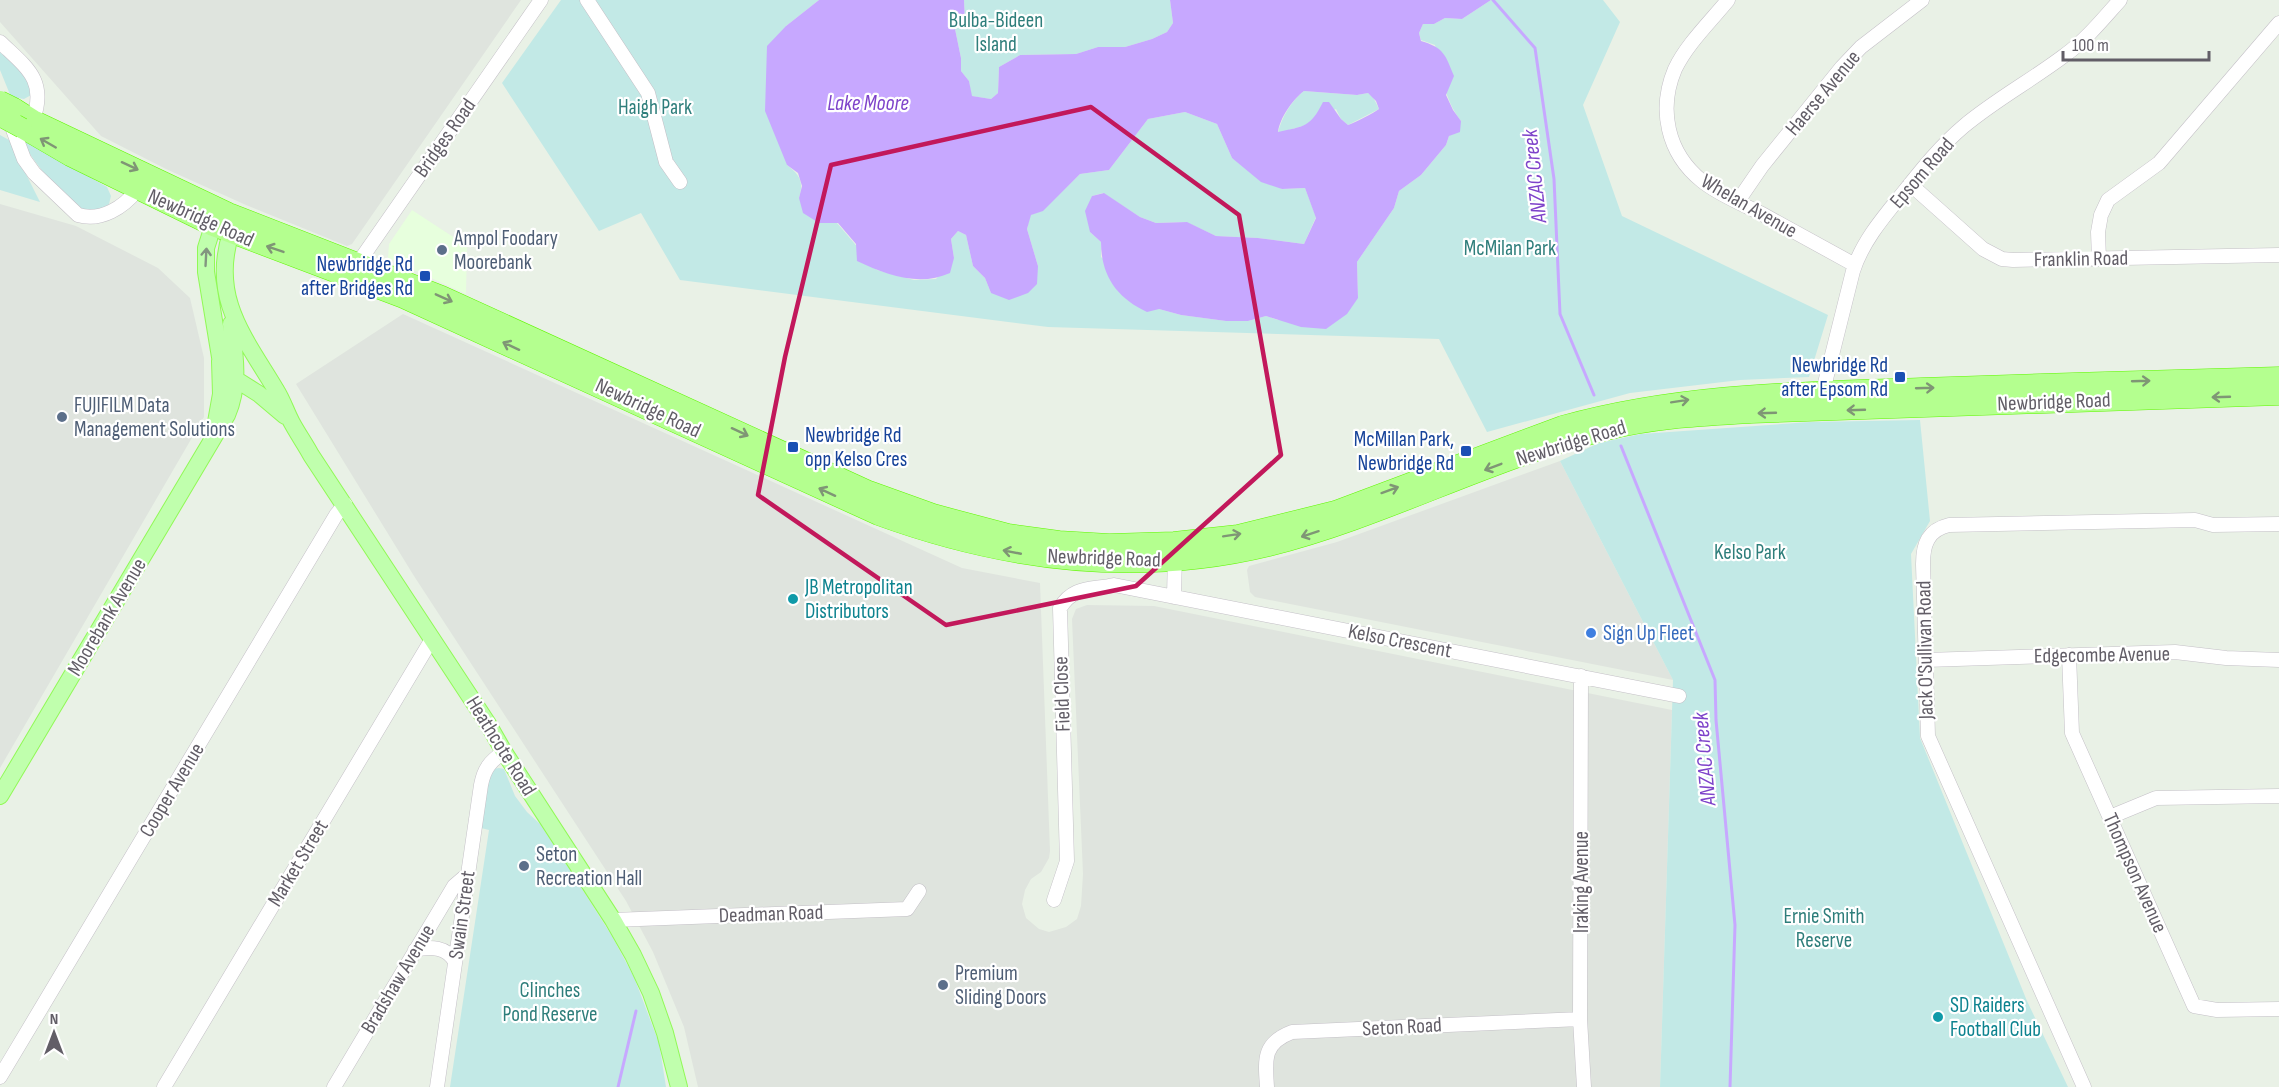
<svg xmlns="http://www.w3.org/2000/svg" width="2279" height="1087" viewBox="0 0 2279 1087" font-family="'Sofia Sans Condensed',sans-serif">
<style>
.commercial{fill:#e7ffdd}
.industrial{fill:#dfe4de}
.green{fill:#c2e9e6}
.water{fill:#c7a8ff;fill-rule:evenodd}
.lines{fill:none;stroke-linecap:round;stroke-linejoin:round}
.stream{stroke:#c7a8ff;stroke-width:3}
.minor-casing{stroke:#c4c0c7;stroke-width:15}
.major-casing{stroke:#91f957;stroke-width:18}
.highway-casing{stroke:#60f700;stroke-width:21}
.minor{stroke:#fff;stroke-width:14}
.major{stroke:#c0ffad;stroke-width:16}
.highway{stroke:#b4ff8f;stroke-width:20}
.highway-bridge-casing{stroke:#60f700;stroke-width:21;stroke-linecap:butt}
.highway-bridge{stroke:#b4ff8f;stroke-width:20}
.oneway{stroke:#7f9675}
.oneway2{stroke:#839680}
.marked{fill:none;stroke:#c2185b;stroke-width:4.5;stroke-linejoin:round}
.service-dot{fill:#5c6f8a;stroke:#fff;stroke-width:2}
.transit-dot{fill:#1a4fb4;stroke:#fff;stroke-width:2}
.culture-dot{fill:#0f9aa8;stroke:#fff;stroke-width:2}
.shop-dot{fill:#3f7fe0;stroke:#fff;stroke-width:2}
.labels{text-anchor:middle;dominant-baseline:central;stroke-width:4.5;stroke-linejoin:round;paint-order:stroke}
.park-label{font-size:21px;fill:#2e7e7b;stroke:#fff}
.street-label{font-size:21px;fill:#625e67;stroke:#fff}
.service-label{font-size:21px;fill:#4e5e75;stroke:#fff;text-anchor:start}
.transit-label{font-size:21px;fill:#164399;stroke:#fff;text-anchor:end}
.culture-label{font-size:21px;fill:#0d838f;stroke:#fff;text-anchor:start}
.shop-label{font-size:21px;fill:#366cbe;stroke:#fff;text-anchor:start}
.water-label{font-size:22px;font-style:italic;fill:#7e43ca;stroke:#fff}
</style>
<rect width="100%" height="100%" fill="#e9f1e6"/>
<path class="commercial" d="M 412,210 L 467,246 L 466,294 L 388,258 L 389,244 Z"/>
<path class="industrial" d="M 0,0 L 521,0 L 352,244 L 347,246 L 246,205 L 166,169 L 101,136 L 0,22 Z
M 0,204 L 76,226 L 158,268 L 190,298 L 204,358 L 204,417 L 0,768 Z
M 403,314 L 962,568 L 1040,583 L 1050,851 L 1049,858 L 1041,872 L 1031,879 L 1025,890 L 1022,904 L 1026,918 L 1039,929 L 1049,932 L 1066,927 L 1077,919 L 1081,906 L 1083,874 L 1072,619 L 1076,609 L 1087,605 L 1154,606 L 1672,710 L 1660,1087 L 698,1087 L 684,1027 L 653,952 L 626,901 L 414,576 L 296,384 Z
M 1560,461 L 1673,680 L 1255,597 L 1250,592 L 1247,570 L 1249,566 L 1337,542 Z"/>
<path class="green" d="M 561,0 L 819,0 L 786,26 L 787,165 C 800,175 804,182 799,198 L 819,223 L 837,223 L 877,270 L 914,280 L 936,279 L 954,258 L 951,239 L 958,231 L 966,235 L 973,266 L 985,278 L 991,293 L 1038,266 L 1027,229 L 1030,215 L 1043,210 L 1080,174 L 1109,170 L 1148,119 L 1185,112 L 1217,124 L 1232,158 L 1282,189 L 1305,188 L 1316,217 L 1304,244 L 1258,238 L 1216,236 L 1186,222 L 1156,223 L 1140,217 L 1103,193 L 1092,196 L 1090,232 L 1101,242 L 1101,257 L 1159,309 L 1181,315 L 1226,321 L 1248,321 L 1266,316 L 1278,320 L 1358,298 L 1357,262 L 1394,208 L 1399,191 L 1421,175 L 1446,145 L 1449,136 L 1461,121 C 1444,99 1441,72 1435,45 L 1421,40 L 1419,33 L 1423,24 L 1434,24 L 1445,18 L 1462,19 L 1491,0 L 1603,0 L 1620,22 L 1583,105 L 1622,216 L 1828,315 L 1809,377 L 1740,380 L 1630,393 L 1487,432 L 1439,339 L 1048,327 L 680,280 L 641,213 L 599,231 L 502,83 Z
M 964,0 L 1170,0 L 1173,23 L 1167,32 L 1152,39 L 1125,47 L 1098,47 L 1076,54 L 1020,55 L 999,67 L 998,93 L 991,99 L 971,96 L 969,81 L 961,71 L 961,58 L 955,29 L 965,22 Z
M 0,52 L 24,74 L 33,94 L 24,99 L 11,97 L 0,70 Z
M 1304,91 L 1357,95 L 1368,93 L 1373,97 L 1379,109 L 1348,125 L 1341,119 L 1336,109 L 1316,117 L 1310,124 L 1278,133 C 1281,118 1292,100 1304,91 Z
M 0,135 L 9,140 L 40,202 L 0,190 Z
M 27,141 L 107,187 L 111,196 L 109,204 C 105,207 98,211 92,211 C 71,212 35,163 25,146 Z
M 1920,420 L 1930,521 L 1911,554 L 1920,738 L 2027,1001 L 2068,1087 L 1660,1087 L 1673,680 L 1560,461 L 1599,443 L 1641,434 L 1810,422 Z
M 499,768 L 504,769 L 515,796 L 527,812 L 540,824 L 570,870 L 612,936 L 634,977 L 659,1043 L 666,1087 L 450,1087 L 489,830 L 481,828 L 489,780 L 493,769 Z"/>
<path class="water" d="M 819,0 L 964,0 L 965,22 L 955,29 L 961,58 L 961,71 L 969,81 L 972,96 L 991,99 L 998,93 L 999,67 L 1020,55 L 1076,54 L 1098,47 L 1125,47 L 1152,39 L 1167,32 L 1173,23 L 1170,0 L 1491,0 L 1462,19 L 1445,18 L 1434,24 L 1423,24 L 1419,33 L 1421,41 C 1444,48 1445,54 1454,76 L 1446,95 L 1453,110 L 1461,121 L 1460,132 L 1449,136 L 1446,145 L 1421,175 L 1399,191 L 1394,208 L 1357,262 L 1358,298 L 1347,314 L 1326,329 L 1301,327 L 1266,316 L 1248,321 L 1226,321 L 1181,315 L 1159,309 L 1147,312 C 1117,298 1101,276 1101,242 L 1090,232 L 1085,211 L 1092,196 L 1104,193 L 1140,217 L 1156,223 L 1187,222 L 1216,236 L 1258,238 L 1304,244 L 1316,218 L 1305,188 L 1282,189 L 1261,182 L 1232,158 L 1217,124 L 1185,112 L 1148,119 L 1109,170 L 1080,174 L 1043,211 L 1031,215 L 1027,229 L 1038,266 L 1037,284 L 1028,293 L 1009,300 L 991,293 L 985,278 L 973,266 L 966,235 L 958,231 L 951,239 L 954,258 L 950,273 C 919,287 887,275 857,261 L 856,244 L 838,223 L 819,223 L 803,213 L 799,198 L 802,186 L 798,173 L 787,165 L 765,111 L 767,46 L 786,26 ZM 1304,91 L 1357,95 L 1368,93 L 1376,101 L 1379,109 C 1372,114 1356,122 1348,125 L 1341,119 L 1329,102 L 1323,102 C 1310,128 1304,126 1278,132 C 1280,118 1292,100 1304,91 Z"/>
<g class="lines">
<path class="stream" d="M 1493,0 L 1535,48 L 1554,179 L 1560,314 L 1594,395
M 1621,446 L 1715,680 L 1716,720 L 1735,925 L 1730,1087
M 618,1087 L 636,1011"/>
<g class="minor-casing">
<path id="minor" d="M 587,0 L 648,93 L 666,162 L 680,182
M 1728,0 C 1710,22 1687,44 1675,69 C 1658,109 1667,153 1702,181 C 1719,195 1743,204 1762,214 C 1793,231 1824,248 1855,265
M 0,42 C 27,68 47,80 33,120
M 9,119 L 24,159 L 34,173 L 78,215 C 101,222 124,207 137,190
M 1910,184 L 1983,249 L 2002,259 L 2013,260 L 2279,255
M 1738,201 L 1762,166 L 1842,67 L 1861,47 L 1922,0
M 2099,259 L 2098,232 L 2101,215 L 2108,200 L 2159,163 L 2279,23
M 354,269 L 541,0
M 1825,399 L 1826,379 L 1853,271 C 1862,243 1881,220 1899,198 C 1919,173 1939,147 1964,126 C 1995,100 2032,80 2065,55 C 2086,40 2103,19 2120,0
M 1174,597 L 1175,554
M 2069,655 L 2072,733 L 2194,1006 L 2217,1010 L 2279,1009
M 1926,660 L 2175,652 L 2226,658 L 2279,660
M 1581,676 L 1580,1019 L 1584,1087
M 2110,817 L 2156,798 L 2279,796
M 1054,900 L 1067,861 L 1060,608 C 1073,586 1091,590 1114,585 L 1679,696
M 613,920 L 907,909 L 919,891
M 415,950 C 430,946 448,947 455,962
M 0,1077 L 336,515 L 345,504
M 164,1087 L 432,639
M 334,1087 L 454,886 L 468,874
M 437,1087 L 481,785 C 484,769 490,761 504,752
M 1267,1087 C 1265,1059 1263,1043 1292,1032 L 1580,1019
M 2084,1087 L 1928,736 L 1923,564 C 1923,544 1928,530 1949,525 L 2195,520 L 2213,525 L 2279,524"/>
</g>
<g class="major-casing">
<path id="major" d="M 213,226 L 206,248 L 206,272 L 221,363 L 232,377 L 259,394 L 285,416
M 231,233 C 210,298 245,338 276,390 C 283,401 286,412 292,423 C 298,434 305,444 311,455 L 488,724 L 504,752 L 613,920 L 633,955 L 651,993 L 665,1033 L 679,1087
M 216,422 L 221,394 L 220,361
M 0,796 L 227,415 C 240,385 235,355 231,324"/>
</g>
<g class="highway-casing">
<path id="highway" d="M 14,108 L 33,120 L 229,213 L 442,296 L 869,491 L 933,514 L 1008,534 L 1059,541 L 1109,544 L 1174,542 L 1238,535 L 1335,511 L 1562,426 C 1680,393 1800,392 1921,388 C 2040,384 2160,380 2279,377
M 22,128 L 70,156 L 213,226 L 403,298 L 878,515 C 1004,561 1137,578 1269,546 C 1385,517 1491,458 1607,430 C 1654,418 1703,416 1751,413 L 2279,395"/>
</g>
<use href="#minor" class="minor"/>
<use href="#major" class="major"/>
<use href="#highway" class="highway"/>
<g class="highway-bridge-casing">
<path id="highway-bridge" d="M 0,101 L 14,108
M 0,116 L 22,128"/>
</g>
<use href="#highway-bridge" class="highway-bridge"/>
</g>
<defs><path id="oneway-shaft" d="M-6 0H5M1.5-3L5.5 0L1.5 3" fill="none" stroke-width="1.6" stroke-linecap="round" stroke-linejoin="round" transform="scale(1.5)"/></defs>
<g class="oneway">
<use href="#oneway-shaft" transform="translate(48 143) rotate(-150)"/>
<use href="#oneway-shaft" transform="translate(130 166) rotate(25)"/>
<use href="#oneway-shaft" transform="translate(275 249) rotate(-161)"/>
<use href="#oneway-shaft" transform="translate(444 298) rotate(24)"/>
<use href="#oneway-shaft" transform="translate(511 346) rotate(-155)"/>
<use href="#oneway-shaft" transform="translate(2141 381) rotate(-2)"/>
<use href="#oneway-shaft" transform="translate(1925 388) rotate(-2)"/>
<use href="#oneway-shaft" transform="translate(2221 397) rotate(178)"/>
<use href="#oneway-shaft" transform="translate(1680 401) rotate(-9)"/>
<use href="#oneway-shaft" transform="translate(1856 410) rotate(178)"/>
<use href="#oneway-shaft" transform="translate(1767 413) rotate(178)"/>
<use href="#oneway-shaft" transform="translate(740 432) rotate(25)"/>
<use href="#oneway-shaft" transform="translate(1493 467) rotate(159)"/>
<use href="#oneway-shaft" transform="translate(1390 490) rotate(-20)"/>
<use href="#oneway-shaft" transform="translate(827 492) rotate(-155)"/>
<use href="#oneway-shaft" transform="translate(1310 534) rotate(162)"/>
<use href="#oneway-shaft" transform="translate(1232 535) rotate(-9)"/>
<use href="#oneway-shaft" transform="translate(1012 552) rotate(-169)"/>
</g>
<use class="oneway2" href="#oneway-shaft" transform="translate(206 257) rotate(-87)"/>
<path class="marked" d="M 1091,107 L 1239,215 L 1281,455 L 1136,586 L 946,625 L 758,495 L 785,357 L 831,165 Z"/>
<g class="service-dot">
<circle cx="442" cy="250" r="6"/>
<circle cx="62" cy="417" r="6"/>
<circle cx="524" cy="866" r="6"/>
<circle cx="943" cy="985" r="6"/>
</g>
<g class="transit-dot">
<rect x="419" y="270" width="12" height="12" rx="3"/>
<rect x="1894" y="371" width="12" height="12" rx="3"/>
<rect x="787" y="441" width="12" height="12" rx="3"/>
<rect x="1460" y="445" width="12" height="12" rx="3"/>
</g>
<g class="culture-dot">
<circle cx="793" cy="599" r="6"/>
<circle cx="1938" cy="1017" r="6"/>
</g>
<circle class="shop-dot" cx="1591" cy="633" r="6"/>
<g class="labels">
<g class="park-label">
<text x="996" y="20">Bulba-Bideen<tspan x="996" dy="24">Island</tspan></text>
<text x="655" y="107">Haigh Park</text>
<text x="1510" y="248">McMilan Park</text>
<text x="1750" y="552">Kelso Park</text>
<text x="1824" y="916">Ernie Smith<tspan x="1824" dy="24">Reserve</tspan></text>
<text x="550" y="990">Clinches<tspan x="550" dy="24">Pond Reserve</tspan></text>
</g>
<g class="street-label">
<text transform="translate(1823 93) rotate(-50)">Haerse Avenue</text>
<text transform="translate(445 138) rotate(-55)">Bridges Road</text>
<text transform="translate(1922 173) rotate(-49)">Epsom Road</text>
<text transform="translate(1749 206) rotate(30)">Whelan Avenue</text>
<text transform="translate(201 218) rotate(24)">Newbridge Road</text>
<text transform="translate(2081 259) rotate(-1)">Franklin Road</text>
<text transform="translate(2054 402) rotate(-2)">Newbridge Road</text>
<text transform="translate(648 408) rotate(25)">Newbridge Road</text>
<text transform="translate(1571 443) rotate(-17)">Newbridge Road</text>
<text transform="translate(1104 558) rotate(2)">Newbridge Road</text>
<text transform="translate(107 617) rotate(-59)">Moorebank Avenue</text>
<text transform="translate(1400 641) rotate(11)">Kelso Crescent</text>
<text transform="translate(1925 650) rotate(-91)">Jack O'Sullivan Road</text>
<text transform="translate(2102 655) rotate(-1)">Edgecombe Avenue</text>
<text transform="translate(1062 694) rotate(-92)">Field Close</text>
<text transform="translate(501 746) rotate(58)">Heathcote Road</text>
<text transform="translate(172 790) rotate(-59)">Cooper Avenue</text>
<text transform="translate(298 863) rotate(-59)">Market Street</text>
<text transform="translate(2135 873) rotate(66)">Thompson Avenue</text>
<text transform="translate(1581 882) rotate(-90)">Iraking Avenue</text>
<text transform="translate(771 914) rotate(-2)">Deadman Road</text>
<text transform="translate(462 915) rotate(-82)">Swain Street</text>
<text transform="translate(398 979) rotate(-59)">Bradshaw Avenue</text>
<text transform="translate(1402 1027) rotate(-3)">Seton Road</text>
</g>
<g class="service-label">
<text x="454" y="238">Ampol Foodary<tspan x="454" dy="24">Moorebank</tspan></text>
<text x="74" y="405">FUJIFILM Data<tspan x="74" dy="24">Management Solutions</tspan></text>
<text x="536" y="854">Seton<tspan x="536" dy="24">Recreation Hall</tspan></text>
<text x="955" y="973">Premium<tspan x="955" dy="24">Sliding Doors</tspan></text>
</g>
<g class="transit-label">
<text x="413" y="264">Newbridge Rd<tspan x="413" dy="24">after Bridges Rd</tspan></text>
<text x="1888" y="365">Newbridge Rd<tspan x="1888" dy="24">after Epsom Rd</tspan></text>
<text x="805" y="435" text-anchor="start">Newbridge Rd<tspan x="805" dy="24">opp Kelso Cres</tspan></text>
<text x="1454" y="439">McMillan Park,<tspan x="1454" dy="24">Newbridge Rd</tspan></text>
</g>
<g class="culture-label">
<text x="805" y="587">JB Metropolitan<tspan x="805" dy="24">Distributors</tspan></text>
<text x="1950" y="1005">SD Raiders<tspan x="1950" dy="24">Football Club</tspan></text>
</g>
<g class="shop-label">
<text x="1603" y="633">Sign Up Fleet</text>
</g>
<g class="water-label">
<text x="868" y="103">Lake Moore</text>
<text transform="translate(1535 176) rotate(-96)">ANZAC Creek</text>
<text transform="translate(1705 759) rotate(-95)">ANZAC Creek</text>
</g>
</g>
<g transform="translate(54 1033)" stroke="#ffffff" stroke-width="4.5" paint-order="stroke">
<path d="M0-4.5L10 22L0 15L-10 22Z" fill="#625e67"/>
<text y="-9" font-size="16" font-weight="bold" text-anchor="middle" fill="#625e67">N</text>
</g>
<path d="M2063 51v9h146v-9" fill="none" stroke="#625e67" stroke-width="3"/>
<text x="2072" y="51" font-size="18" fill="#625e67" stroke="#ffffff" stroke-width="4.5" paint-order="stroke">100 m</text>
</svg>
